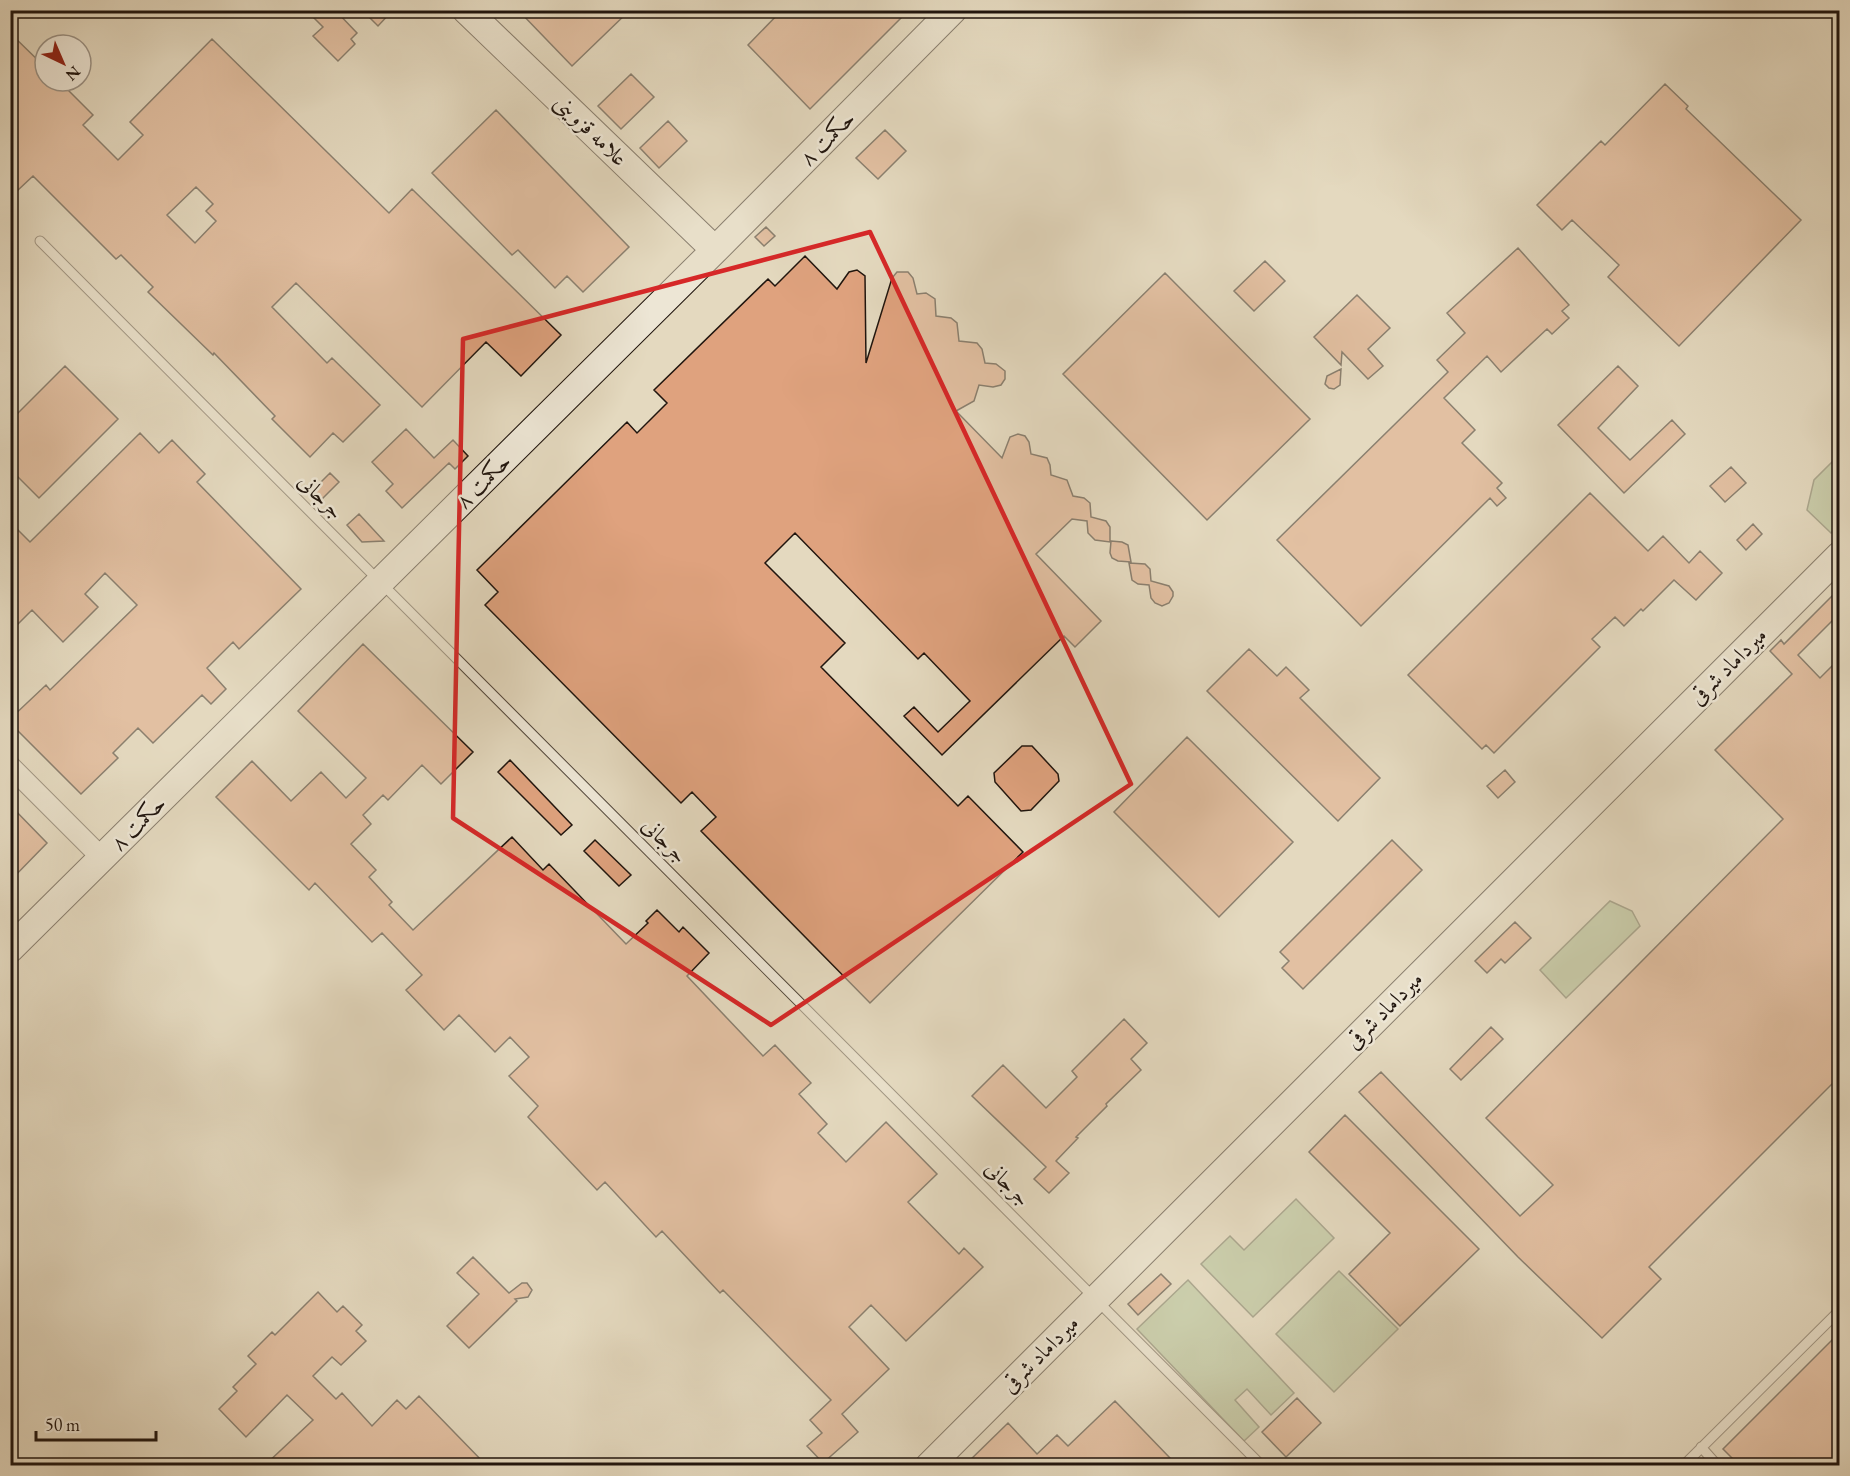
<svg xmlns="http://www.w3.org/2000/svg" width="1850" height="1476" viewBox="0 0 1850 1476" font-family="'EB Garamond',Amiri,serif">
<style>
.green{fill:#aec096;stroke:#676a52;stroke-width:1.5}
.building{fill:#dfa27e;stroke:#20150e;stroke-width:1.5;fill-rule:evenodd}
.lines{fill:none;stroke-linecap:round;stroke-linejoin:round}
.lane-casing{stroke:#51463a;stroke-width:11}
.street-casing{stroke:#51463a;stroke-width:22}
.secondary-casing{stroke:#20150e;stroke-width:29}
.lane{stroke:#ede6d5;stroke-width:9}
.street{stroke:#ede6d5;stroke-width:20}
.secondary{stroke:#ede6d5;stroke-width:27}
.marked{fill:none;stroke:#d62828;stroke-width:4.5;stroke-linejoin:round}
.labels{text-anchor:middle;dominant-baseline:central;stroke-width:5;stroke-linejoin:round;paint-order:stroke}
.street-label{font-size:22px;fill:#20150e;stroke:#ede6d5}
</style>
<rect width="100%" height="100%" fill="#e4d9bf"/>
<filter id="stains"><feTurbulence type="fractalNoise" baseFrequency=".00333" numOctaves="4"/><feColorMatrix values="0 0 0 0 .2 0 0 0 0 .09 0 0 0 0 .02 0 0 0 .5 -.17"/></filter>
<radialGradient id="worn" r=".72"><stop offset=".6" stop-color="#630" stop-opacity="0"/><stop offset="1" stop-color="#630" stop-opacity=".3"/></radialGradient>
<path class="green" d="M 1839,455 L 1839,525 L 1831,533 L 1807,510 L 1814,480 Z
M 1610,901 L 1632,911 L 1640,926 L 1566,998 L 1540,970 Z
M 1296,1199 L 1334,1238 L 1253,1317 L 1201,1264 L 1230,1236 L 1244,1250 Z
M 1339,1271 L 1398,1329 L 1334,1392 L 1276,1334 Z
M 1188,1280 L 1294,1393 L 1271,1415 L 1247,1389 L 1235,1400 L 1259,1427 L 1244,1441 L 1137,1329 Z"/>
<path class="building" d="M 320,10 L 335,10 L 357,33 L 351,39 L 355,44 L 338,61 L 313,36 L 323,27 L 313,17 Z
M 362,10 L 393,10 L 378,26 Z
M 518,10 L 630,10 L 572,66 Z
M 782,10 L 909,10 L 810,109 L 748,45 Z
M 10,33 L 45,67 L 45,81 L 59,81 L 93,115 L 83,125 L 118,160 L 143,135 L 130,122 L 212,39 L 389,213 L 412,189 L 561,335 L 521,376 L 486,342 L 422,407 L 296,283 L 272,307 L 327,363 L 332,358 L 380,405 L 343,442 L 333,433 L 310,457 L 272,419 L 275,416 L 214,353 L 213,355 L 148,292 L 153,287 L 121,255 L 116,259 L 33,176 L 17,191 L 10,184 ZM 196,187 L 213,204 L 206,211 L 216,221 L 195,243 L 167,215 Z
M 631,74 L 654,97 L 621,129 L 598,106 Z
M 1665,84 L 1688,106 L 1686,109 L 1801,220 L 1679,346 L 1608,277 L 1619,265 L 1572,220 L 1562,230 L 1537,205 L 1601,141 L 1605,145 Z
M 496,110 L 629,247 L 583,292 L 567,276 L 555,288 L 518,250 L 512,255 L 432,173 Z
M 668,121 L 687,141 L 659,168 L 640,148 Z
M 885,130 L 906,151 L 878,179 L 856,158 Z
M 766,227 L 775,236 L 764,246 L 755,237 Z
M 1518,248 L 1569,305 L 1562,311 L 1569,318 L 1552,334 L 1547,329 L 1501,372 L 1487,356 L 1444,398 L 1475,430 L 1462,443 L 1502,483 L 1497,488 L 1506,498 L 1497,506 L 1490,498 L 1361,626 L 1277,540 L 1448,372 L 1437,360 L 1465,333 L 1447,313 Z
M 805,256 L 837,289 L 849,272 L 857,270 L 865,276 L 866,363 L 892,278 L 897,272 L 908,272 L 913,278 L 917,294 L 926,293 L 935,299 L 936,316 L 951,318 L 957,323 L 959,341 L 977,343 L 982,349 L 985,363 L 996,364 L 1005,371 L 1005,379 L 1001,385 L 993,387 L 979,385 L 974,401 L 956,411 L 1002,458 L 1010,437 L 1018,434 L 1025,436 L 1029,442 L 1031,454 L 1047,458 L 1050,465 L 1051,475 L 1067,480 L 1073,496 L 1084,498 L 1090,503 L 1091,517 L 1106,521 L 1110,527 L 1110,542 L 1095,540 L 1088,533 L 1087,521 L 1072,519 L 1036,554 L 1101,621 L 1075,647 L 1064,636 L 942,755 L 904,716 L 914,707 L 938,732 L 970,701 L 924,653 L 918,659 L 795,533 L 765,563 L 845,643 L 821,667 L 958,806 L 968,796 L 1023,852 L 870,1003 L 701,831 L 716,817 L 692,792 L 681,803 L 485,605 L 498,592 L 477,570 L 627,422 L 637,433 L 667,403 L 654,390 L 768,279 L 775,286 Z
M 1265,261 L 1285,281 L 1254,311 L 1234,291 Z
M 1165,273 L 1310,419 L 1207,520 L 1063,374 Z
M 1357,295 L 1390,328 L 1368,349 L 1383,366 L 1368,379 L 1342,352 L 1341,365 L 1314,337 Z
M 65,366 L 118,419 L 39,498 L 10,469 L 10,421 Z
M 1618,366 L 1638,386 L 1598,428 L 1630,460 L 1672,420 L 1685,434 L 1624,493 L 1558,425 Z
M 1341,369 L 1340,385 L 1334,389 L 1329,388 L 1325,384 L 1327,376 Z
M 406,429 L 434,458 L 453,440 L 468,456 L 455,469 L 449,463 L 402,508 L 386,491 L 393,484 L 372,462 Z
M 140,433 L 159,453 L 172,440 L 205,474 L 197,482 L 301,589 L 239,649 L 233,642 L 207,668 L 226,689 L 211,704 L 202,695 L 153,743 L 138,728 L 113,753 L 118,758 L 81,794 L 10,723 L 10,719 L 46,685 L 50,690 L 137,605 L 105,573 L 85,594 L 98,607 L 63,642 L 32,610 L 10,632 L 10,522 L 30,542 Z
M 1731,467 L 1746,483 L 1725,502 L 1710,486 Z
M 330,473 L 339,482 L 320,501 L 311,492 Z
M 1590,493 L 1648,551 L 1663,536 L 1689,563 L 1700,551 L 1722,573 L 1696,600 L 1674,580 L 1643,611 L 1641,609 L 1624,626 L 1615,617 L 1592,639 L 1600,647 L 1494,753 L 1486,745 L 1482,749 L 1408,675 Z
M 359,514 L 384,541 L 362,542 L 347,525 Z
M 1753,524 L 1762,534 L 1746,550 L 1737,540 Z
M 1111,541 L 1122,542 L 1128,545 L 1131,562 L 1118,561 L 1112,558 L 1110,553 Z
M 1129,563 L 1145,564 L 1150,569 L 1151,581 L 1169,586 L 1173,592 L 1173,596 L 1169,603 L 1162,606 L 1155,603 L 1151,598 L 1149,585 L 1138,584 L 1132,580 Z
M 1839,589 L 1839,614 L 1798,655 L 1820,678 L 1839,659 L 1839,1077 L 1649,1267 L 1661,1279 L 1602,1338 L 1518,1257 L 1359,1092 L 1381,1072 L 1520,1216 L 1553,1185 L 1486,1118 L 1783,819 L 1715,750 L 1792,674 L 1770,651 L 1781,640 L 1784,644 Z
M 363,644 L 473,752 L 441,784 L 422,765 L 388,800 L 383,795 L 363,815 L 371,824 L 351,844 L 376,870 L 369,877 L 392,902 L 389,905 L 413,930 L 512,837 L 543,870 L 549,864 L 626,944 L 648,923 L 646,921 L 657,910 L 679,932 L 683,927 L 709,953 L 687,976 L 763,1056 L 775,1045 L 811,1083 L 799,1094 L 827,1124 L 818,1133 L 846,1162 L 886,1122 L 937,1174 L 908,1202 L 959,1254 L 964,1248 L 983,1267 L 906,1341 L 871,1305 L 849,1327 L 889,1369 L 842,1414 L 858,1432 L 823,1463 L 807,1446 L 822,1433 L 810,1420 L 831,1400 L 723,1290 L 720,1293 L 662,1231 L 656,1237 L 605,1182 L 597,1190 L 528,1117 L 538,1106 L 509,1076 L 529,1057 L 510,1037 L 495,1052 L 459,1015 L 444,1030 L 406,990 L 422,975 L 382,933 L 372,942 L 315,883 L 309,890 L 216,797 L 252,761 L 291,801 L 321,772 L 346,798 L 366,778 L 298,711 Z
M 1249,649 L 1277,676 L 1286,667 L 1309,690 L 1300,698 L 1380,778 L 1338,821 L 1207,691 Z
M 1187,737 L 1293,842 L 1219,917 L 1114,812 Z
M 1022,746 L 1032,746 L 1058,774 L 1059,781 L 1031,810 L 1021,811 L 995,782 L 994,773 Z
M 510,760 L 572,825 L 561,835 L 498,772 Z
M 1505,770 L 1515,782 L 1498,798 L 1487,786 Z
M 10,805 L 47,843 L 10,881 Z
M 595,840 L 631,875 L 619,886 L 584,851 Z
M 1392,840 L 1422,870 L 1303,989 L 1282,968 L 1289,961 L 1280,952 Z
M 1515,922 L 1531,938 L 1505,963 L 1501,959 L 1487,973 L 1475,961 Z
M 1124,1019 L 1147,1043 L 1131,1059 L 1141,1070 L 1106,1104 L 1107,1106 L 1076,1137 L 1078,1138 L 1056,1161 L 1069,1173 L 1049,1193 L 1034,1179 L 1046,1167 L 972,1096 L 1003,1065 L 1046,1108 L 1077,1077 L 1072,1071 Z
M 1491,1027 L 1503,1039 L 1461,1080 L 1450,1069 Z
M 1345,1115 L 1479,1249 L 1400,1326 L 1349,1274 L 1390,1233 L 1309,1152 Z
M 473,1257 L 509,1293 L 522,1283 L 527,1283 L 532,1290 L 528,1297 L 515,1299 L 517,1301 L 469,1348 L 447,1326 L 479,1294 L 457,1273 Z
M 1161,1274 L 1171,1284 L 1138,1315 L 1128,1304 Z
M 318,1292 L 337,1312 L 343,1306 L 362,1325 L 356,1331 L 366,1341 L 341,1365 L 332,1357 L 313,1376 L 336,1399 L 342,1393 L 372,1426 L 397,1400 L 406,1409 L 419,1396 L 487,1466 L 264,1466 L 313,1420 L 287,1395 L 246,1437 L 219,1409 L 237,1391 L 233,1387 L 256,1364 L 248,1356 L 272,1332 L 275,1335 Z
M 1839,1333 L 1839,1466 L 1740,1466 L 1723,1449 Z
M 1297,1398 L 1321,1423 L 1286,1457 L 1262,1432 Z
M 1115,1401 L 1170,1458 L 1162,1466 L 964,1466 L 1008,1423 L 1037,1454 L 1057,1435 L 1068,1446 Z"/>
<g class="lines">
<g class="lane-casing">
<path id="lane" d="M 40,241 L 1262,1466
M 1701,1447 L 1718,1466
M 1683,1466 L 1840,1310"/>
</g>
<g class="street-casing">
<path id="street" d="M 10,766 L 102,858"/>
</g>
<g class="secondary-casing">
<path id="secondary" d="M 466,10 L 715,250
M 10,949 L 715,250 L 953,10
M 929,1466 L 1840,555"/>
</g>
<use href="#lane" class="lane"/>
<use href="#street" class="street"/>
<use href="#secondary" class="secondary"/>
</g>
<path d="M0 0H1850V1476H0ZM 870,232 L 1131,784 L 771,1025 L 453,818 L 463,339 Z" fill="#e4d9bf" fill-opacity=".55" fill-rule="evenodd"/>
<path class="marked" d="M 870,232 L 1131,784 L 771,1025 L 453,818 L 463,339 Z"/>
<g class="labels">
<g class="street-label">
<text transform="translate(591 130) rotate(44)">علامه قزوینی</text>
<text transform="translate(827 138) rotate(-45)">حکمت ۸</text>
<text transform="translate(483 481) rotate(-45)">حکمت ۸</text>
<text transform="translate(321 496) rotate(45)">جرجانی</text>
<text transform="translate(1728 666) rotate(-45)">میرداماد شرقی</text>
<text transform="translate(138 823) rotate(-45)">حکمت ۸</text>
<text transform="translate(665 840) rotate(45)">جرجانی</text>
<text transform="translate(1384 1010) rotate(-45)">میرداماد شرقی</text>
<text transform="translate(1008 1183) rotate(45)">جرجانی</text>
<text transform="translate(1040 1354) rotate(-45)">میرداماد شرقی</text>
</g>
</g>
<rect width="1850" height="1476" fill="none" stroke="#e4d9bf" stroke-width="36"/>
<rect x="12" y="12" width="1826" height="1452" fill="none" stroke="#20150e" stroke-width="3"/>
<rect x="18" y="18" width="1814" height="1440" fill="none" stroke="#20150e" stroke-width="1.5"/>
<g transform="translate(63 63) rotate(136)"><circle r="28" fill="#ede6d5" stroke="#9b9285" stroke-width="1.5"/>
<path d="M0-4.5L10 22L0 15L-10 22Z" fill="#8f2418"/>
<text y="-9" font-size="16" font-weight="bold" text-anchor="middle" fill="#20150e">N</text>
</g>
<path d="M36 1431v9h120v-9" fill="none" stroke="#20150e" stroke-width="3"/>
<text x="45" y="1431" font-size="18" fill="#20150e" stroke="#ede6d5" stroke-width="4.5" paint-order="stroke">50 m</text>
<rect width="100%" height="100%" filter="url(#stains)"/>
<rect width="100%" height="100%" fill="url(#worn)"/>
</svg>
